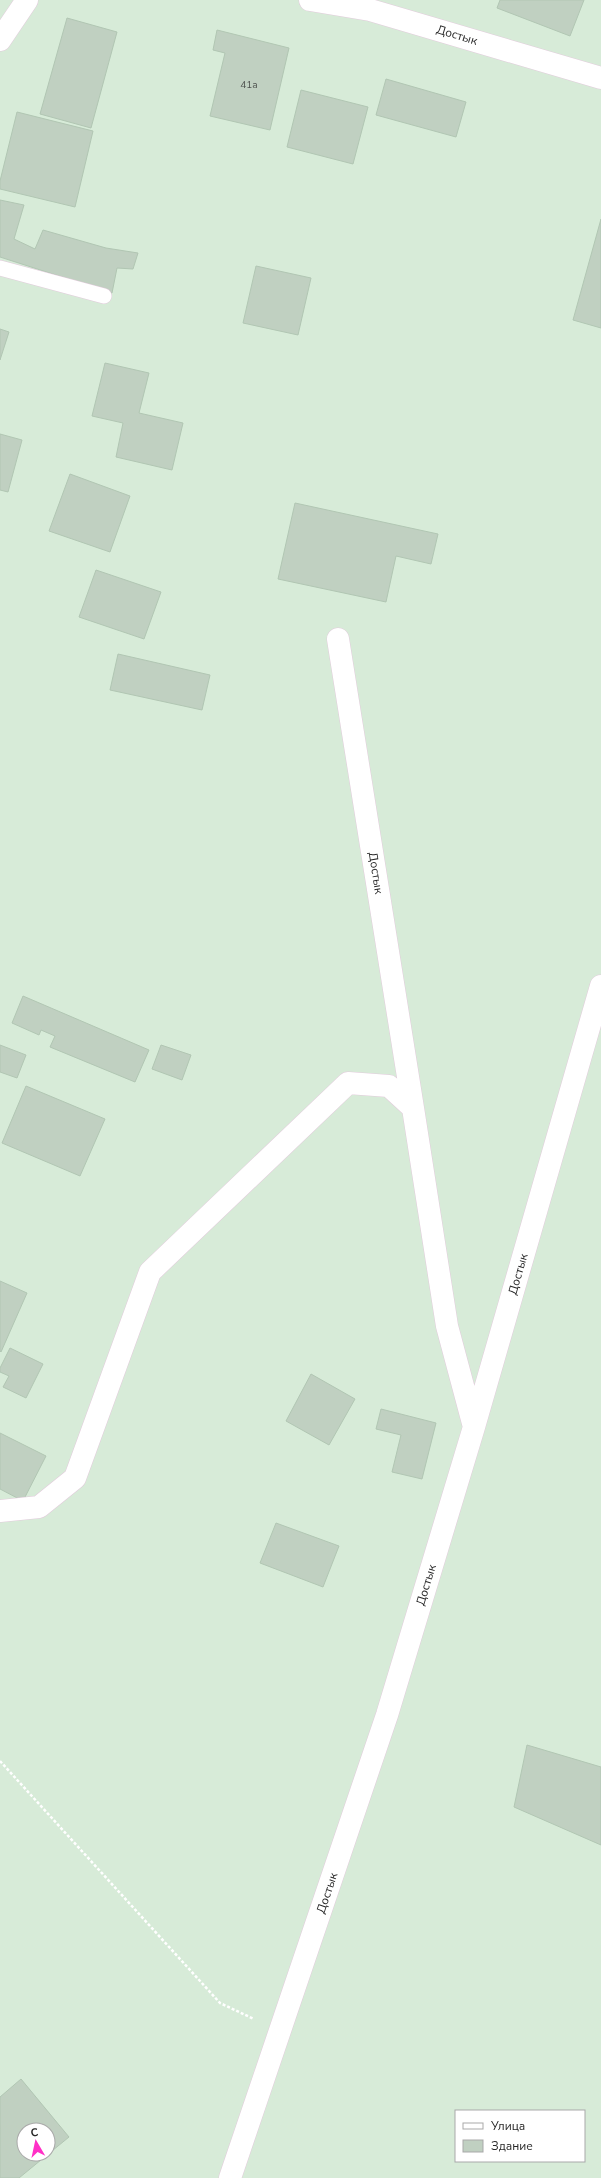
<svg xmlns="http://www.w3.org/2000/svg" width="601" height="2178" viewBox="0 0 601 2178" font-family="'Nunito Sans',sans-serif">
<style>
.building{fill:#c0d0c1;stroke:#b1c6b3;fill-rule:evenodd}
.lines{fill:none;stroke-linecap:round;stroke-linejoin:round}
.lane-casing{stroke:#e2ccdc;stroke-width:16}
.street-casing{stroke:#e2ccdc;stroke-width:23}
.path{stroke:#fff;stroke-width:2.5;stroke-dasharray:3 2;stroke-linecap:butt}
.lane{stroke:#fff;stroke-width:15}
.street{stroke:#fff;stroke-width:22}
.labels{text-anchor:middle;dominant-baseline:central;stroke-width:3;stroke-linejoin:round;paint-order:stroke}
.number-label{font-size:10px;fill:#4d514e}
.street-label{font-size:12px;fill:#272727;stroke:#fff}
</style>
<rect width="100%" height="100%" fill="#d7ebd8"/>
<path class="building" d="M 500,0 L 584,0 L 570,36 L 497,8 Z
M 67,18 L 117,32 L 91,128 L 40,114 Z
M 217,30 L 289,48 L 270,130 L 210,116 L 225,53 L 213,50 Z
M 386,79 L 466,102 L 456,137 L 376,115 Z
M 301,90 L 368,107 L 353,164 L 287,147 Z
M 17,112 L 93,131 L 75,207 L 0,189 L 0,181 Z
M 0,200 L 24,205 L 14,239 L 35,249 L 43,230 L 106,248 L 138,253 L 133,269 L 117,268 L 112,293 L 0,257 Z
M 601,219 L 601,328 L 573,320 Z
M 256,266 L 311,278 L 298,335 L 243,323 Z
M 0,329 L 9,332 L 0,360 Z
M 105,363 L 149,373 L 139,413 L 183,423 L 172,470 L 116,457 L 123,423 L 92,416 Z
M 0,434 L 22,440 L 8,492 L 0,490 Z
M 70,474 L 130,496 L 110,552 L 49,531 Z
M 295,503 L 438,534 L 431,564 L 396,556 L 386,602 L 278,579 Z
M 96,570 L 161,592 L 144,639 L 79,617 Z
M 118,654 L 210,675 L 202,710 L 110,690 Z
M 23,996 L 149,1050 L 135,1082 L 50,1047 L 55,1036 L 41,1030 L 39,1035 L 12,1023 Z
M 0,1045 L 26,1055 L 17,1078 L 0,1072 Z
M 161,1045 L 191,1055 L 182,1080 L 152,1069 Z
M 26,1086 L 105,1119 L 80,1176 L 2,1143 Z
M 0,1281 L 27,1293 L 1,1352 L 0,1351 Z
M 10,1348 L 43,1364 L 26,1398 L 3,1387 L 9,1376 L 0,1372 L 0,1368 Z
M 311,1374 L 355,1399 L 329,1445 L 286,1421 Z
M 381,1409 L 436,1423 L 422,1479 L 392,1472 L 401,1435 L 376,1429 Z
M 0,1433 L 46,1456 L 23,1501 L 0,1489 Z
M 276,1523 L 339,1546 L 323,1587 L 260,1563 Z
M 527,1745 L 601,1767 L 601,1845 L 514,1807 Z
M 21,2079 L 69,2137 L 19,2178 L 0,2178 L 0,2097 ZM 24,2130 L 48,2130 L 48,2154 L 24,2154 Z"/>
<g class="lines">
<g class="lane-casing">
<path id="lane" d="M 0,268 L 104,296"/>
</g>
<g class="street-casing">
<path id="street" d="M 310,0 L 370,10 L 601,78
M 0,40 L 27,0
M 338,639 L 413,1108
M 0,1511 L 39,1507 L 75,1478 L 150,1272 L 348,1083 L 389,1086 L 413,1108 L 447,1326 L 474,1427
M 230,2178 L 387,1715 L 474,1427 L 601,986"/>
</g>
<path class="path" d="M 0,1761 L 220,2003 L 254,2019"/>
<use href="#lane" class="lane"/>
<use href="#street" class="street"/>
</g>
<g class="labels">
<g class="number-label">
<text x="249" y="85">41а</text>
</g>
<g class="street-label">
<text transform="translate(457 35) rotate(17)">Достык</text>
<text transform="translate(376 873) rotate(81)">Достык</text>
<text transform="translate(518 1274) rotate(-74)">Достык</text>
<text transform="translate(426 1585) rotate(-73)">Достык</text>
<text transform="translate(327 1893) rotate(-71)">Достык</text>
</g>
</g>
<rect x="455" y="2110" width="130" height="52" fill="#ffffff" stroke="#a9a9a9"/>
<rect x="463" y="2123" width="20" height="6" fill="#ffffff" stroke="#a9a9a9"/>
<text x="491" y="2130" font-size="12" fill="#272727">Улица</text>
<rect x="463" y="2140" width="20" height="12" fill="#c0d0c1" stroke="#a9a9a9"/>
<text x="491" y="2150" font-size="12" fill="#272727">Здание</text>
<g transform="translate(36 2142) rotate(351)"><circle r="19" fill="#ffffff" stroke="#a9a9a9"/>
<path d="M0-3L7 15L0 10L-7 15Z" fill="#ff30c6"/>
<text y="-6" font-size="11" font-weight="bold" text-anchor="middle" fill="#272727">С</text>
</g>
</svg>
